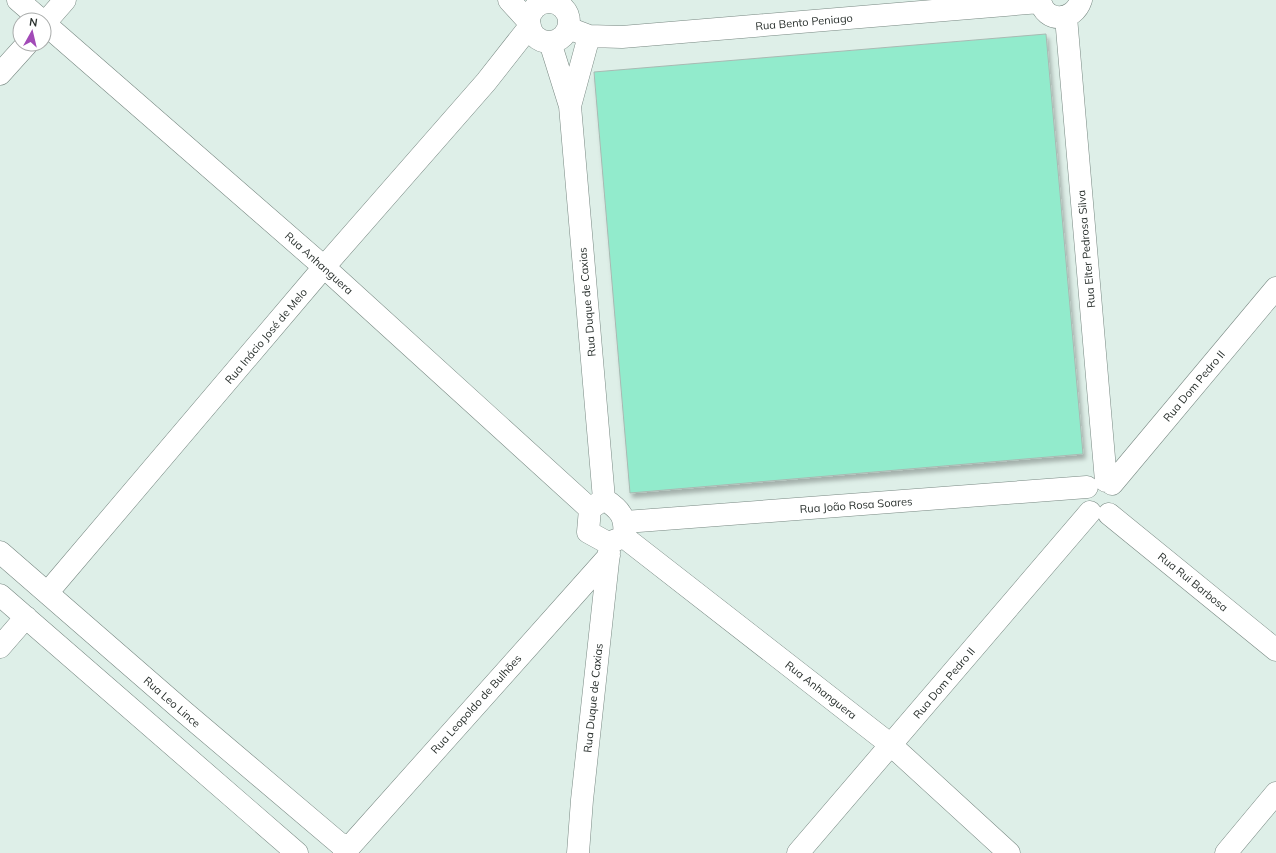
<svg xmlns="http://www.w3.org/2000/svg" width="1276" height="853" viewBox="0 0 1276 853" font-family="Mulish,sans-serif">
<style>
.building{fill:#92ebcc;stroke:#a9bab3;filter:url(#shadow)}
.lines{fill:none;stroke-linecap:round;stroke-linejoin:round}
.minor-casing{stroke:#788882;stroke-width:23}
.minor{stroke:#fff;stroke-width:22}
.labels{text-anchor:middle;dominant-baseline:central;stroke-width:4;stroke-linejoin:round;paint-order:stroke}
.street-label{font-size:11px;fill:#282f2c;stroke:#fff}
</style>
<defs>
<filter id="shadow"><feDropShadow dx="2.5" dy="4.5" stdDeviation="2" flood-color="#0004"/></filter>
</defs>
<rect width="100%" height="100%" fill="#deefe8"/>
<path class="building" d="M 1046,34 L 1083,454 L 630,493 L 594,72 Z"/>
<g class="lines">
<g class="minor-casing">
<path id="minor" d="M 18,0 L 41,20
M 509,0 L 529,22
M 1040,0 C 1045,24 1074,22 1081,0
M529 22a20 20 0 1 1 40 0a20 20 0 1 1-40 0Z
M 1066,17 L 1106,481
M 44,23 L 324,267 L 590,509
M 44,24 L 65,0
M 568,28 L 589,36 L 622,37 L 1040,2
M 550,42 L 570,106 L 604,499
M 0,74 L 27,44
M 570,106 L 589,36
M 1112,484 L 1276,288
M 604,499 C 621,510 626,517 624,537 L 608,543 L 588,532 L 590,509 Z
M 1109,514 L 1276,650
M 625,522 L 1087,487
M 624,537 L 891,745 L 1009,853
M 0,552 L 183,711 L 347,850
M 48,592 L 324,267 L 486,82 L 530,26
M 0,595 L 297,853
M 0,647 L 26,617
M 344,853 L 609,556
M 578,853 L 582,800 L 609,552
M 798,853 L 1090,512
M 1226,853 L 1276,793"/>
</g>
<use href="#minor" class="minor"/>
</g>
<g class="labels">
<g class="street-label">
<text transform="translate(804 22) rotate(-5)">Rua Bento Peniago</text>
<text transform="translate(1086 249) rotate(-95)">Rua Elter Pedrosa Silva</text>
<text transform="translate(319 263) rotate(42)">Rua Anhanguera</text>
<text transform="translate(587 302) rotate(-95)">Rua Duque de Caxias</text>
<text transform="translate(266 336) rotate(-50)">Rua Inácio José de Melo</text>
<text transform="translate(1194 386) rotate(-50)">Rua Dom Pedro II</text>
<text transform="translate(856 505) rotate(-4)">Rua João Rosa Soares</text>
<text transform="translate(1193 582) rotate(39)">Rua Rui Barbosa</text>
<text transform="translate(944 683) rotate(-50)">Rua Dom Pedro II</text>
<text transform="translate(821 690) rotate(38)">Rua Anhanguera</text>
<text transform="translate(593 698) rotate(-84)">Rua Duque de Caxias</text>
<text transform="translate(172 702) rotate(41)">Rua Leo Lince</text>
<text transform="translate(476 704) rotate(-48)">Rua Leopoldo de Bulhões</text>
</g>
</g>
<g transform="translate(32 32) rotate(8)"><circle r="19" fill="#ffffff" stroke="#a9acab"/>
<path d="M0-3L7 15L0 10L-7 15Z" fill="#a24ab7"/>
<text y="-6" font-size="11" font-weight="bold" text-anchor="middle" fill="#282f2c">N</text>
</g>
</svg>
